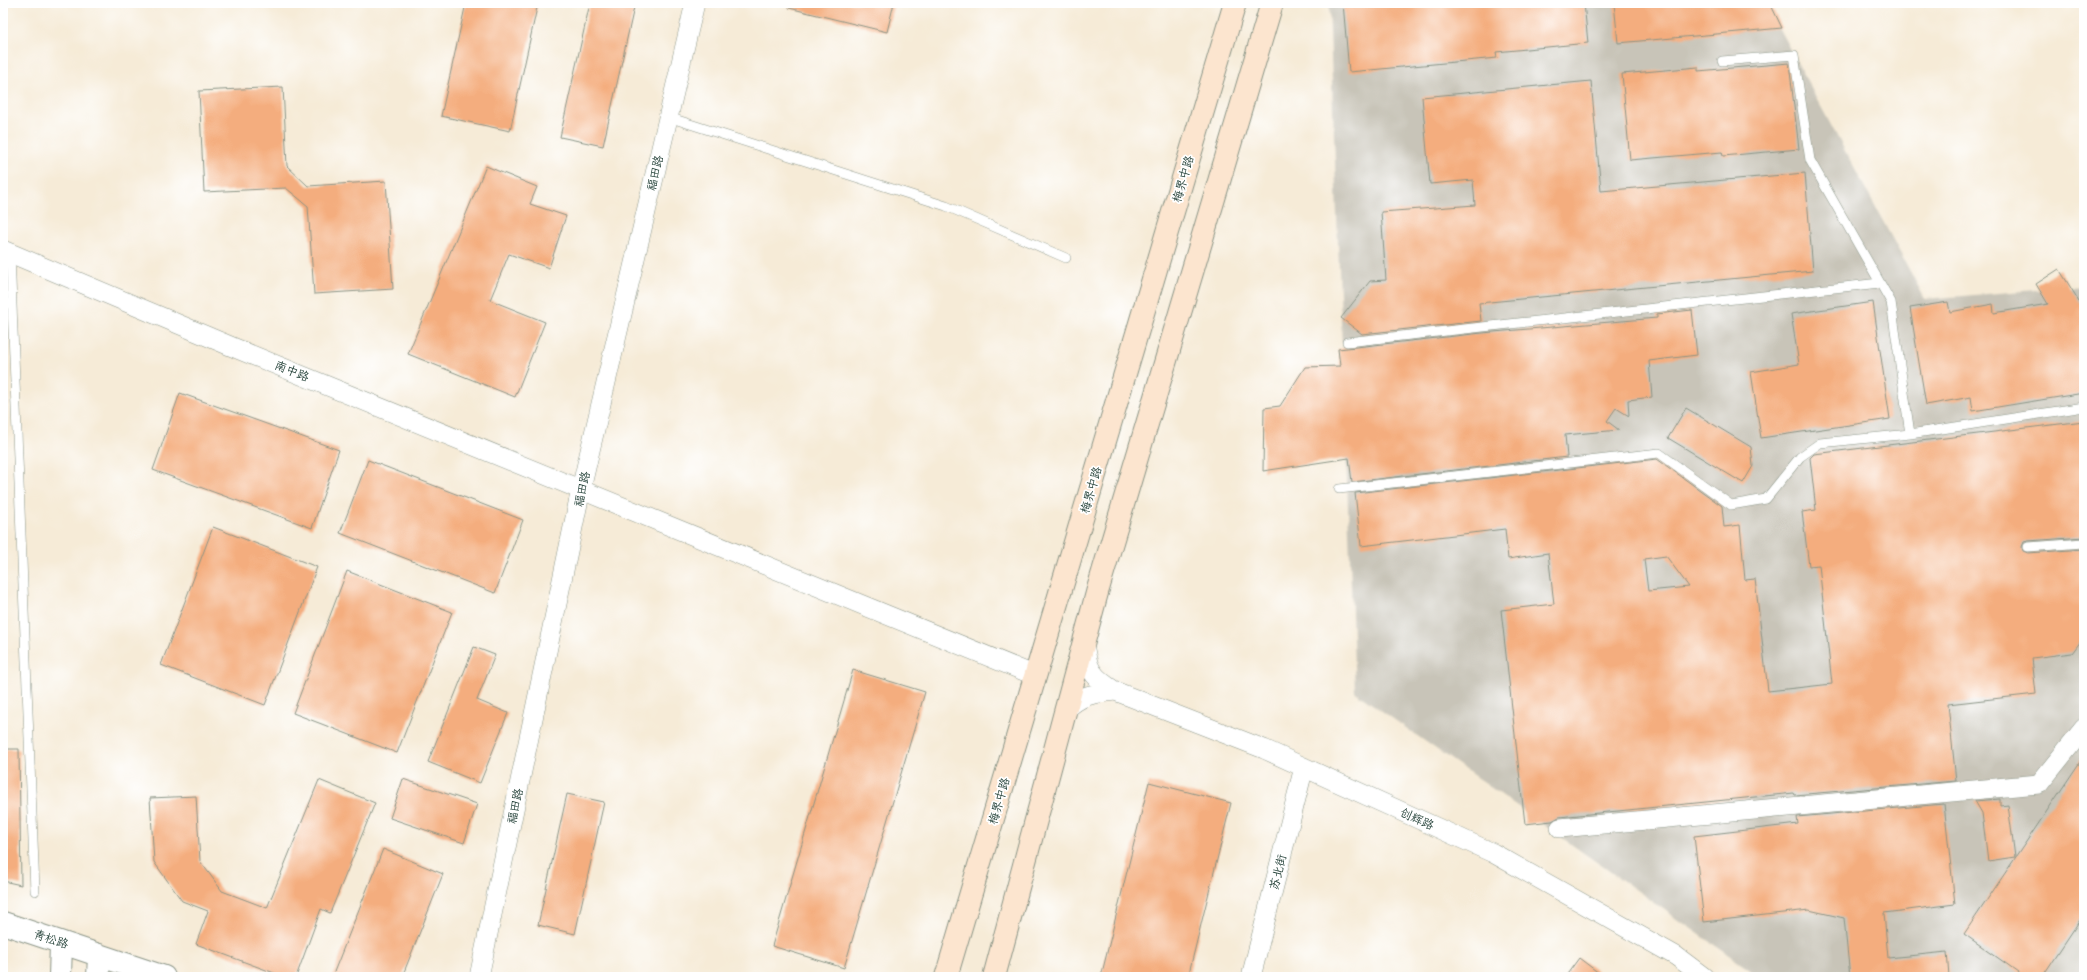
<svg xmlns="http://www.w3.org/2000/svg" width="2087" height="980" viewBox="0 0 2087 980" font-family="Itim,'LXGW WenKai TC',sans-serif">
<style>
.industrial{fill:#c8c4b8}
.building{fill:#f4ad7e;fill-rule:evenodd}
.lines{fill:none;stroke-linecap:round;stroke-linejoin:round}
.service-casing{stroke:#8a9486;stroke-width:10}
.minor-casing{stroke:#8a9486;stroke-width:20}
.tertiary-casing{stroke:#8a9486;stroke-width:24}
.secondary-casing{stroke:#8a9486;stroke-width:24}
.service{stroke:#fff;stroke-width:9}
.minor{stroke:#fff;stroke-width:19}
.tertiary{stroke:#fff;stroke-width:22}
.secondary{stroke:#fce5cf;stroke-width:22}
.labels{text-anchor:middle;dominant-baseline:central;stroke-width:3.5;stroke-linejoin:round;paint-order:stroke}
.street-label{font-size:12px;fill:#1f3d34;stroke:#fff}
</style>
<rect width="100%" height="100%" fill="#fff"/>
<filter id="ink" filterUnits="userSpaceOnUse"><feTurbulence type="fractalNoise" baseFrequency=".025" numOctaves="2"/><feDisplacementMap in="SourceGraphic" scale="8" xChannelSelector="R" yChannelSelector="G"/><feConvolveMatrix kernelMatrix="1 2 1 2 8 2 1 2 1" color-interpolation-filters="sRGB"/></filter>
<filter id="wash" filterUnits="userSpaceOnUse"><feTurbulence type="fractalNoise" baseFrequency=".012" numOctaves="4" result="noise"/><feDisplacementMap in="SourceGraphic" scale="16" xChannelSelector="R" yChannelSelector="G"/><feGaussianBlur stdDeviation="0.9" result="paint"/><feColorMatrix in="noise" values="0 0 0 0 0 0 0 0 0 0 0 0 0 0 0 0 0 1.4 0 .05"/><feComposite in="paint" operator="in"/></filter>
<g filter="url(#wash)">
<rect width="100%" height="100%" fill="#f6ebd7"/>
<path class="industrial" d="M 1329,3 L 1765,3 L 1925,299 L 2084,286 L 2084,977 L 1760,977 L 1355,692 Z"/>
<g id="blocks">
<path class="building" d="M 466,3 L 538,3 L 510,131 L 441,116 Z
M 590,3 L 635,3 L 603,146 L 560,137 Z
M 790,3 L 894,3 L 887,32 L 789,8 Z
M 1343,3 L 1584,3 L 1588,43 L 1496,52 L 1497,58 L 1349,72 Z
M 1614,3 L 1770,3 L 1782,28 L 1618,43 Z
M 1789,63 L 1799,149 L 1723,156 L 1722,152 L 1630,160 L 1622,74 L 1698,67 L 1698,71 Z
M 1591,81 L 1601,191 L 1805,173 L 1813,271 L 1479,303 L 1481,321 L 1362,334 L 1341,318 L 1370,281 L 1386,280 L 1381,212 L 1475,205 L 1473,180 L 1430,184 L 1422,97 Z
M 283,87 L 287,166 L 308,186 L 386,181 L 393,289 L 314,294 L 308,206 L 286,188 L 204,192 L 199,91 Z
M 486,166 L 537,187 L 530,204 L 566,216 L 549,268 L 509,254 L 490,300 L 545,322 L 515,397 L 408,354 Z
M 2059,269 L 2084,309 L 2084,393 L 1973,411 L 1971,397 L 1926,405 L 1910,308 L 1948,302 L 1950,312 L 1993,304 L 1994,313 L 2048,304 L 2036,284 Z
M 1873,302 L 1890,419 L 1761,438 L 1751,372 L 1799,364 L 1791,314 Z
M 1692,310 L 1697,355 L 1649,361 L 1652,397 L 1628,400 L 1629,416 L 1616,408 L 1607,421 L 1619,430 L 1565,435 L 1567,457 L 1352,482 L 1349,458 L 1263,471 L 1264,408 L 1280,406 L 1305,367 L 1340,366 L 1338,349 L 1482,333 L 1657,318 L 1657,314 Z
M 180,393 L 339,450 L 312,528 L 153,470 Z
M 1686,408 L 1751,447 L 1753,466 L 1743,483 L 1668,438 Z
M 2084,421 L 2084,537 L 2028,541 L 2024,542 L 2022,547 L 2023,551 L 2028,553 L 2084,549 L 2084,637 L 2072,653 L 2032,658 L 2036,694 L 1948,704 L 1956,781 L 1795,795 L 1794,793 L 1559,817 L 1552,821 L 1525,824 L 1501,610 L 1554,604 L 1548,553 L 1508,559 L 1505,529 L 1361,546 L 1355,493 L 1657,459 L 1722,506 L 1724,527 L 1740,525 L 1745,580 L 1755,579 L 1768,691 L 1832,684 L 1819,565 L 1809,566 L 1802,512 L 1816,510 L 1810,458 L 1814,454 ZM 1666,556 L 1689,587 L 1648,591 L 1644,559 Z
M 368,460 L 523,520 L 495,593 L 340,533 Z
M 213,527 L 317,567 L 265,705 L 161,665 Z
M 347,571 L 452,612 L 397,753 L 293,713 Z
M 474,647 L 495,655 L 477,700 L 508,713 L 480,783 L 428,762 Z
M 853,670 L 925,692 L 844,968 L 772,946 Z
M 3,749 L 19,749 L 21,885 L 3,881 Z
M 2084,756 L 2084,914 L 2042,977 L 2016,977 L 2018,972 L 1964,934 Z
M 403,779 L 477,804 L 464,843 L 390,818 Z
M 319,780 L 375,803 L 330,913 L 321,909 L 296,977 L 285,977 L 196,944 L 208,911 L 182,901 L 154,862 L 150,798 L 196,796 L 200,861 L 222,891 L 267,908 Z
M 1149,782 L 1231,803 L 1188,977 L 1101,977 Z
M 567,794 L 604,802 L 575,934 L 538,925 Z
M 2000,799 L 2000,806 L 2008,805 L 2015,857 L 1988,861 L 1982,813 L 1975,801 Z
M 1944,804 L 1955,904 L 1884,913 L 1888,958 L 1947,952 L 1949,977 L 1850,977 L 1844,918 L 1809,910 L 1704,922 L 1694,836 L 1798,824 L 1797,817 Z
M 383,849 L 443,874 L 402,977 L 332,977 Z
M 1579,958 L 1604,977 L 1565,977 Z"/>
</g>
</g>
<g filter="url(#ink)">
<use href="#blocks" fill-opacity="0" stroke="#8a9486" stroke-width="1"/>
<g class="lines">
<g class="service-casing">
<path id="service" d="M 1722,61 L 1794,55 L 1810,160 L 1891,302 L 1910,434
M 668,117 L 946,206 L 1066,258
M 10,254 L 35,891
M 1347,342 L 1880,283
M 1339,489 L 1659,453 L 1731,505 L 1766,499 L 1800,457 L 1820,443 L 1910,434 L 2084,407
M 2028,547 L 2084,543"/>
</g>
<g class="minor-casing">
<path id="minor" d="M 3,250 L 235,348 L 1036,676
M 1115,691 L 1264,749 L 1493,853 L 1676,956 L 1704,977
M 1065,711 C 1080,695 1094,693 1115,691 C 1092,677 1087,669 1084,642
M 1560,828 L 2039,784 L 2084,728
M 479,977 L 581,489 L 695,3
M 1251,977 L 1304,767"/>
</g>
<g class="tertiary-casing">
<path id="tertiary" d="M 3,923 L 164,977
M 60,977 L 61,943
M 98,977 L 99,955"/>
</g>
<g class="secondary-casing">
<path id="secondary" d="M 946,977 L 1235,3
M 994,977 L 1098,589 L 1272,3"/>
</g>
<use href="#service" class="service"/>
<use href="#minor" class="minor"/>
<use href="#tertiary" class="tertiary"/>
<use href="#secondary" class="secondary"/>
</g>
</g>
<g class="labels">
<g class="street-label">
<text transform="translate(655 173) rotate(-77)">福田路</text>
<text transform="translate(1183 179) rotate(-74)">梅界中路</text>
<text transform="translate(292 371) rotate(22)">南中路</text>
<text transform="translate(582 489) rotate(-78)">福田路</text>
<text transform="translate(1091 490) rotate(-74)">梅界中路</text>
<text transform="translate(999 801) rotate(-74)">梅界中路</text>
<text transform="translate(515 806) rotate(-78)">福田路</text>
<text transform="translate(1417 819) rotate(24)">创辉路</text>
<text transform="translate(1278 872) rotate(-76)">苏北街</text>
<text transform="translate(51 939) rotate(18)">青松路</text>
</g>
</g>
<rect width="2087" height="980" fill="none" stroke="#fff" stroke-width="16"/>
</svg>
